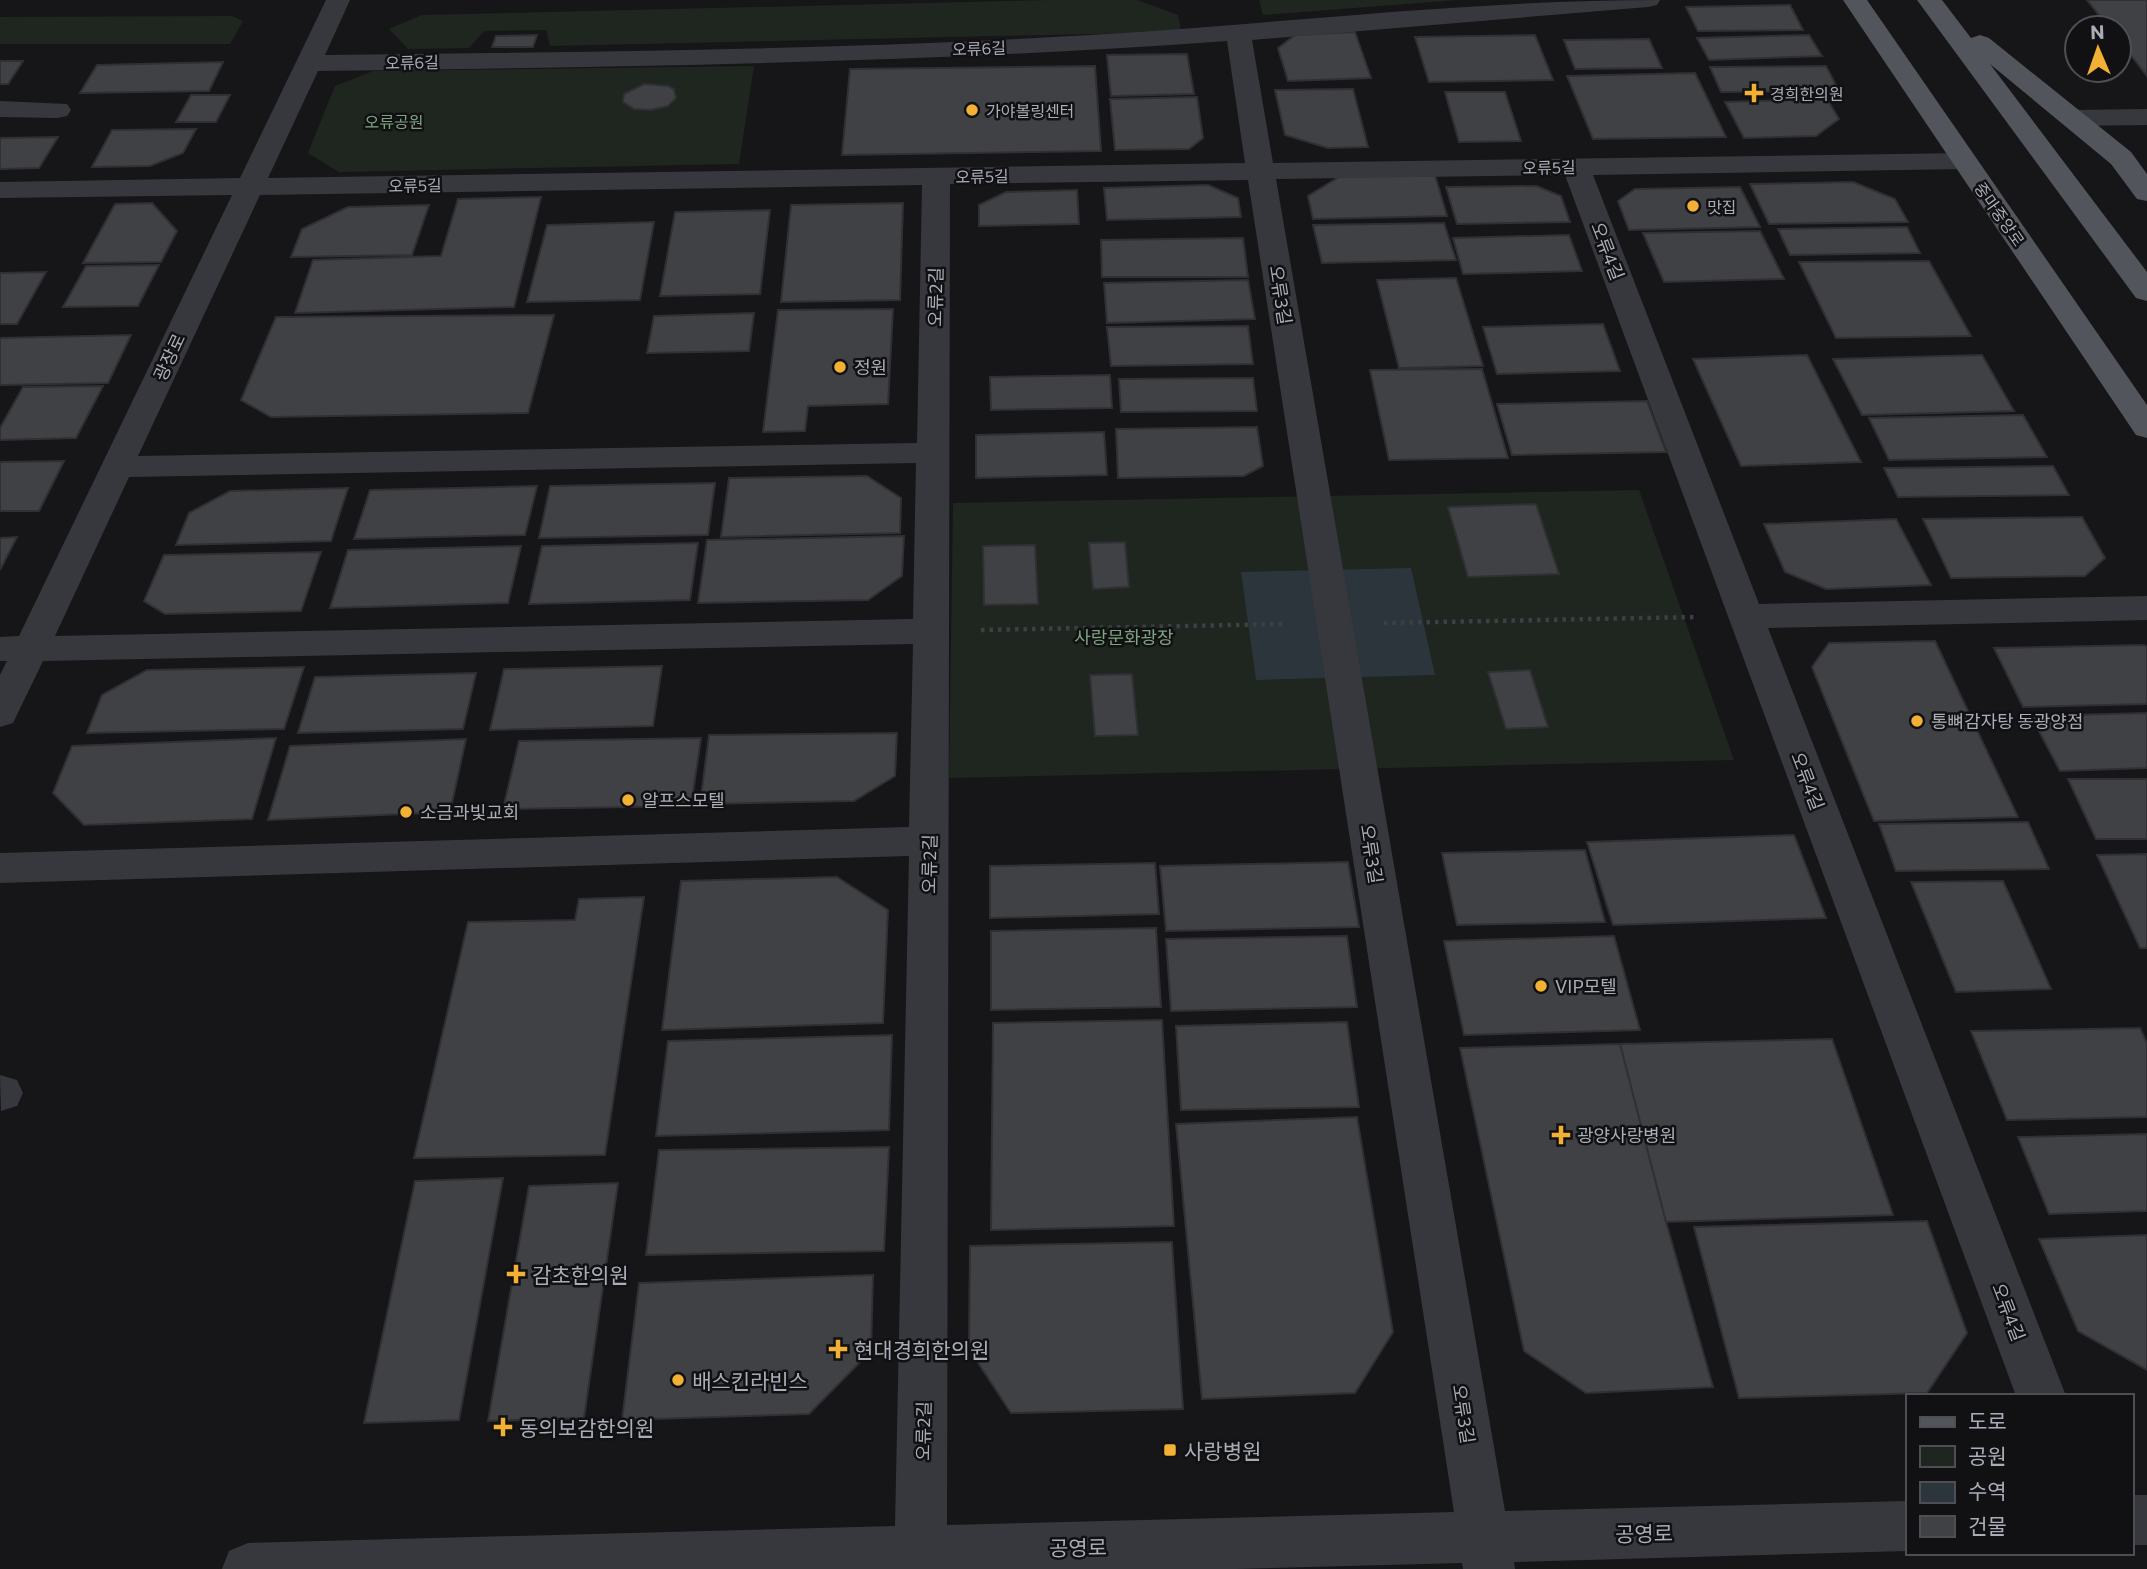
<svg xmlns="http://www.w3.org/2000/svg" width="2147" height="1569" viewBox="0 0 2147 1569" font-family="Commissioner,'Noto Sans KR',sans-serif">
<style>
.green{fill:#1e261f}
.water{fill:#2c353c}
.building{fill:#404145;stroke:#303034;stroke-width:2}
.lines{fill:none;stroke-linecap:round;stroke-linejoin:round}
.path{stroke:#3d3f44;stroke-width:4.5;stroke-dasharray:3.5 5;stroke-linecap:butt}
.minor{fill:#37383d;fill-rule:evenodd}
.major{fill:#53555c;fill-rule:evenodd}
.poi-dot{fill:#f2b134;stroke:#111113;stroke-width:2.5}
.labels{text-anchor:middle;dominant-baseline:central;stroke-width:5;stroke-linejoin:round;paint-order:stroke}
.far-street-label{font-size:16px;fill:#a8adb8;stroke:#111113}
.far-poi-label{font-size:16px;fill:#a8adb8;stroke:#111113;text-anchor:start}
.far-park-label{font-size:16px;fill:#7fa381;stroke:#111113}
.street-label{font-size:18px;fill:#a8adb8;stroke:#111113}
.poi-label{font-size:18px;fill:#a8adb8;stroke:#111113;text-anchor:start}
.park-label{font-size:18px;fill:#7fa381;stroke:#111113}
.near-poi-label{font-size:21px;fill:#a8adb8;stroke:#111113;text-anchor:start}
.near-street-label{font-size:21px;fill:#a8adb8;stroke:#111113}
</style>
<rect width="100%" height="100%" fill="#161618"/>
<path class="green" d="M 1050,0 L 1137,0 L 1178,15 L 1181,32 L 550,46 L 546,30 L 484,31 L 469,48 L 408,49 L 389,29 L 422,15 Z
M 1259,0 L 1458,0 L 1263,15 Z
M 232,16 L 243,21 L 230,44 L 0,44 L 0,17 Z
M 754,66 L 739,164 L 339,172 L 308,153 L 335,86 L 373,71 Z
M 1639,490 L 1734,760 L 949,778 L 953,503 Z"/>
<path class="water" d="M 1411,568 L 1435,675 L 1256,680 L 1241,572 Z"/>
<path class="building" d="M 2087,0 L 2147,0 L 2147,76 L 2119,40 L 2119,28 L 2109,28 Z
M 1790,5 L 1803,30 L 1698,31 L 1686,7 Z
M 1355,32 L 1371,78 L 1288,81 L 1278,48 L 1295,35 Z
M 537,35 L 533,47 L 492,47 L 496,36 Z
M 1535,35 L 1553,80 L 1429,82 L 1415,37 Z
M 1809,35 L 1822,56 L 1709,60 L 1697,38 Z
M 1649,39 L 1662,68 L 1575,69 L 1564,40 Z
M 1187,54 L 1194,94 L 1111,96 L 1107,55 Z
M 0,61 L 23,61 L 8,84 L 0,84 Z
M 223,62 L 209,91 L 80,93 L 97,65 Z
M 1095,66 L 1101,151 L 842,155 L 850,69 Z
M 1826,66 L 1839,91 L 1721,92 L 1710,67 Z
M 1695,73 L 1726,137 L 1593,139 L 1567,76 Z
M 644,84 L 668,86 L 674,89 L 676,98 L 668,106 L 651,110 L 634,109 L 623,102 L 624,94 Z
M 1353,89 L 1368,147 L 1328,148 L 1285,135 L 1275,90 Z
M 1445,92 L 1505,92 L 1521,141 L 1459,142 Z
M 191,95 L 230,95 L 216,122 L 176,122 Z
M 1197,97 L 1203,138 L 1189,149 L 1115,150 L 1110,99 Z
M 1827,99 L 1839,119 L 1816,136 L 1744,138 L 1725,102 Z
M 196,129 L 183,153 L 150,166 L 92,167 L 112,130 Z
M 58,137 L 39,168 L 0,169 L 0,138 Z
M 1435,175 L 1447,216 L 1313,219 L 1308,196 L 1339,177 Z
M 1853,182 L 1895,199 L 1908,222 L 1769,224 L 1750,184 Z
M 1208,185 L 1238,198 L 1241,217 L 1107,220 L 1104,188 Z
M 1536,186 L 1561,196 L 1570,222 L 1457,224 L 1446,187 Z
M 1740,187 L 1760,227 L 1629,230 L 1618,201 L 1635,189 Z
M 1077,190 L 1079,224 L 979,226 L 979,205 L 1006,192 Z
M 541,197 L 514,307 L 295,313 L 313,260 L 441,256 L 458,199 Z
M 152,203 L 177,231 L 161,262 L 83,263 L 115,204 Z
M 903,203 L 900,300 L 781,302 L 791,205 Z
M 429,205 L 412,255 L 291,257 L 302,229 L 348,207 Z
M 770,210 L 760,294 L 660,296 L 675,212 Z
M 654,222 L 640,300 L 527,302 L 547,225 Z
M 1444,223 L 1456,260 L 1322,263 L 1313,225 Z
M 1907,227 L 1920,253 L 1790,255 L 1778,229 Z
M 1760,231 L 1784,279 L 1664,282 L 1643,233 Z
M 1569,235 L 1582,271 L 1463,274 L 1453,238 Z
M 1243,238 L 1248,277 L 1102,277 L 1101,240 Z
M 1929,261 L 1971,336 L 1836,338 L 1799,262 Z
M 159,265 L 138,306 L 63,307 L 86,266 Z
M 46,272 L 17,324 L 0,324 L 0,273 Z
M 1456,278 L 1483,366 L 1399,368 L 1377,280 Z
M 1248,280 L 1255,319 L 1107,323 L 1104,283 Z
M 893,309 L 888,404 L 808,406 L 805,431 L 763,432 L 778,310 Z
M 754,313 L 749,351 L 647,353 L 654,316 Z
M 554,315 L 528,413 L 271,417 L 241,400 L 276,317 Z
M 1603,324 L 1620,371 L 1497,374 L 1483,327 Z
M 1248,326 L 1253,364 L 1111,366 L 1107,327 Z
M 131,335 L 108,383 L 0,385 L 0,338 Z
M 1807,355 L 1861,462 L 1741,466 L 1693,359 Z
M 1982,355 L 2014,411 L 1862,415 L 1833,359 Z
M 1482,369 L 1508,458 L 1389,460 L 1370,370 Z
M 1110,375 L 1112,408 L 991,410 L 990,377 Z
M 1253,378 L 1257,411 L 1121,412 L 1119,379 Z
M 103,386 L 76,438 L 0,440 L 0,428 L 23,387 Z
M 1647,401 L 1666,452 L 1512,455 L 1497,404 Z
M 2023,415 L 2047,457 L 1889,460 L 1869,418 Z
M 1257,427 L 1263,466 L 1244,476 L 1118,478 L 1116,429 Z
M 1104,432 L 1107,475 L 976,478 L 976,435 Z
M 64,461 L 39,511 L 0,511 L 0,462 Z
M 2053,466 L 2069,495 L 1898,497 L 1884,468 Z
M 867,476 L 901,498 L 900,533 L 721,537 L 729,478 Z
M 715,483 L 708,535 L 539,538 L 550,486 Z
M 537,486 L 525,535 L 354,539 L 370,490 Z
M 348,488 L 331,541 L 176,545 L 189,513 L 230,491 Z
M 1536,504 L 1559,574 L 1468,577 L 1448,507 Z
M 2082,517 L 2105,558 L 2085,576 L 1951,578 L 1923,519 Z
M 1896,519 L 1931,585 L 1826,589 L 1785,572 L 1764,524 Z
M 904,536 L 902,576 L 868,600 L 698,603 L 707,540 Z
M 17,537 L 0,570 L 0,538 Z
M 1125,542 L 1129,587 L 1093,589 L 1089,543 Z
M 698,543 L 690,600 L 529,604 L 542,546 Z
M 1035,545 L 1038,604 L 984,605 L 983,546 Z
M 521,546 L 508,603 L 330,608 L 348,550 Z
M 321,552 L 301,611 L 165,614 L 144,601 L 164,555 Z
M 1935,641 L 2018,817 L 1874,821 L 1812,667 L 1829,643 Z
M 2144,645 L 2147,647 L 2147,704 L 2023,707 L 1994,648 Z
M 662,666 L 653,726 L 490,730 L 504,669 Z
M 304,667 L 284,729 L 87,733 L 102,695 L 147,670 Z
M 1530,670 L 1548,727 L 1506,729 L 1488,672 Z
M 476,673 L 463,729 L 298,733 L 315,677 Z
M 1132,674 L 1138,735 L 1095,736 L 1090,675 Z
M 2147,713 L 2147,768 L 2060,771 L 2031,716 Z
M 897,733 L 895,776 L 854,801 L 700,804 L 709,735 Z
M 276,738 L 252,819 L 84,825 L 53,793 L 72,746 Z
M 701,738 L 691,806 L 503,809 L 519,741 Z
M 466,739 L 450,812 L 268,820 L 290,746 Z
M 2068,779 L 2147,779 L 2147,839 L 2096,839 Z
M 2028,822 L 2049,869 L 1896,871 L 1879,824 Z
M 1794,835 L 1826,918 L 1613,925 L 1587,842 Z
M 1585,850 L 1605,922 L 1457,925 L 1442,853 Z
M 2147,854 L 2147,948 L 2140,948 L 2097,855 Z
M 1348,862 L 1359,927 L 1166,931 L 1160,866 Z
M 1155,863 L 1159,914 L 990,918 L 990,866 Z
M 837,877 L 888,910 L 883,1023 L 662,1030 L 681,881 Z
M 2003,881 L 2051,989 L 1956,992 L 1911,882 Z
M 644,897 L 605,1155 L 414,1158 L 468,922 L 575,920 L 579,899 Z
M 1156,928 L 1161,1007 L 991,1010 L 991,931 Z
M 1347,936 L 1357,1007 L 1171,1011 L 1166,939 Z
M 1614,936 L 1640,1030 L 1464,1035 L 1444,941 Z
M 1162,1020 L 1174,1226 L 991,1230 L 993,1023 Z
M 1347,1022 L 1359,1107 L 1181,1110 L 1176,1026 Z
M 2140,1028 L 2147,1043 L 2147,1117 L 2007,1120 L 1971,1031 Z
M 892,1035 L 889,1130 L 656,1136 L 668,1041 Z
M 1832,1039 L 1893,1215 L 1666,1222 L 1620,1044 Z
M 1620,1044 L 1666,1222 L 1713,1387 L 1586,1393 L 1524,1351 L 1460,1048 Z
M 1357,1117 L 1393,1332 L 1355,1393 L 1202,1399 L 1176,1124 Z
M 2147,1134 L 2147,1211 L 2049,1214 L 2018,1137 Z
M 889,1147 L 884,1251 L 646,1255 L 659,1150 Z
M 503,1178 L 459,1420 L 364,1423 L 415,1181 Z
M 618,1183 L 584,1418 L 488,1421 L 529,1186 Z
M 1927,1221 L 1967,1333 L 1927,1393 L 1739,1398 L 1694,1227 Z
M 2147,1235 L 2147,1370 L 2078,1331 L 2039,1239 Z
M 1172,1242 L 1183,1409 L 1011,1413 L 969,1349 L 970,1246 Z
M 873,1275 L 871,1351 L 809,1414 L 622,1420 L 639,1283 Z"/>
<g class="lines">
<path class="path" d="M 1384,623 L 1697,617
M 981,630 L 1284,624"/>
<path class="minor" d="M 326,0 L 350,0 L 325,55 C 580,52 836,50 1090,35 C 1280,24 1470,0 1660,0 L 1657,5 L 1648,7 L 1252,40 L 1273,163 L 1964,153 L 1974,155 L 1978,161 L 1974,167 L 1964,169 L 1593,175 L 1759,604 L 2147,596 L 2147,620 L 1768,628 L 2066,1396 L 2016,1396 L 1565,175 L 1276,179 L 1505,1511 L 1907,1501 L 1907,1551 L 1514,1562 L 1515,1569 L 1463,1569 L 1462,1563 L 1236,1569 L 222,1569 L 229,1551 L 248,1543 L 895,1526 L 909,856 L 0,883 L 0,853 L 909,827 L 913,644 L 43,661 L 13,723 L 0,727 L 0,675 L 7,661 L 0,661 L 0,637 L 19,636 L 232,195 L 0,198 L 0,182 L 240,178 ZM 1227,41 L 1245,163 L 268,178 L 318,71 C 621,67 924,63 1227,41 ZM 1248,180 L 1454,1512 L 947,1525 L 950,184 ZM 922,185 L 917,443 L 138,456 L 260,195 ZM 916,463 L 913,619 L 55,636 L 129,477 Z
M 0,101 L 67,104 L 71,110 L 67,116 L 58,118 L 0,117 Z
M 2147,109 L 2147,125 L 2072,126 L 2063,124 L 2059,118 L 2063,112 L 2072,110 Z
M 0,1075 L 17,1080 L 23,1093 L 17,1106 L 1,1111 Z
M 2131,1495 L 2147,1495 L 2147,1545 L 2131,1545 Z"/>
<path class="major" d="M 1843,0 L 1867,0 L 2147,405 L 2147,438 L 2136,435 Z
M 1917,0 L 1942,0 L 1971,38 L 1980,35 L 1989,38 L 2131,152 L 2147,174 L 2147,201 L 2137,199 L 2111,164 L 1990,64 L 2147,272 L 2147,301 L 2136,298 Z"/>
</g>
<g class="poi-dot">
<path d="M1750.5 82.5h7v7h7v7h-7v7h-7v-7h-7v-7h7z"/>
<circle cx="972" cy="110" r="7"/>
<circle cx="1693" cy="206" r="7"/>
<circle cx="840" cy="367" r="7"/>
<circle cx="1917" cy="721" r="7"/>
<circle cx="628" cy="800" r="7"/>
<circle cx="406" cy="812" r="7"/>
<circle cx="1541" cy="986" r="7"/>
<path d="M1557.5 1124.5h7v7h7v7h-7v7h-7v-7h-7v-7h7z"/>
<path d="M512.5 1263.5h7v7h7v7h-7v7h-7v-7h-7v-7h7z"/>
<path d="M834.5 1338.5h7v7h7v7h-7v7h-7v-7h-7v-7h7z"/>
<circle cx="678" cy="1380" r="7"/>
<path d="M499.5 1416.5h7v7h7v7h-7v7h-7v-7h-7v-7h7z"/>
<rect x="1163" y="1443" width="14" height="14" rx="3.5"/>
</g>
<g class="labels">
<g class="far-street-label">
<text transform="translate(979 48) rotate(-2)">오류6길</text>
<text transform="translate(412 62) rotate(-1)">오류6길</text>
<text transform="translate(1549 167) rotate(-1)">오류5길</text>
<text transform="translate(982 176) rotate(-1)">오류5길</text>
<text transform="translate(415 185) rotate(-1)">오류5길</text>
<text transform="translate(2000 214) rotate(55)">중마중앙로</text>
</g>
<g class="far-poi-label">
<text x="1770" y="93">경희한의원</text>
<text x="986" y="110">가야볼링센터</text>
<text x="1707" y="206">맛집</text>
</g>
<g class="far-park-label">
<text x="394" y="121">오류공원</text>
</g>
<g class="street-label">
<text transform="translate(1608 251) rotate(69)">오류4길</text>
<text transform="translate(1281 295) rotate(81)">오류3길</text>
<text transform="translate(935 297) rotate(-89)">오류2길</text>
<text transform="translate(169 357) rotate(-65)">광장로</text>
<text transform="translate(1808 781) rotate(69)">오류4길</text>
<text transform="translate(1372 854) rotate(81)">오류3길</text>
<text transform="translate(929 864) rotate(-89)">오류2길</text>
<text transform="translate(2009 1312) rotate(69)">오류4길</text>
<text transform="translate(1464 1414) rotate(81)">오류3길</text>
<text transform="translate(923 1431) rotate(-89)">오류2길</text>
</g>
<g class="poi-label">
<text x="854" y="367">정원</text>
<text x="1931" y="721">통뼈감자탕 동광양점</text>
<text x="642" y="800">알프스모텔</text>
<text x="420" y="812">소금과빛교회</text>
<text x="1555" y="986">VIP모텔</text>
<text x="1577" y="1135">광양사랑병원</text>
</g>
<g class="park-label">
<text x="1124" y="637">사랑문화광장</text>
</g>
<g class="near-poi-label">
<text x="532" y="1274">감초한의원</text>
<text x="854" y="1349">현대경희한의원</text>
<text x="692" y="1380">배스킨라빈스</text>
<text x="519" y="1427">동의보감한의원</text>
<text x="1184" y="1450">사랑병원</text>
</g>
<g class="near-street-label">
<text transform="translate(1644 1533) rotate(-1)">공영로</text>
<text transform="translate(1078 1547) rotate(-1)">공영로</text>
</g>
</g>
<rect x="1906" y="1394" width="228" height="161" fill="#111113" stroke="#4d4f55" stroke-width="2"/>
<rect x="1920" y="1417" width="35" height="10" fill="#53555c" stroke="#4d4f55" stroke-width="2"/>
<text x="1968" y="1429" font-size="21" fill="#a8adb8">도로</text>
<rect x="1920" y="1446" width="35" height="21" fill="#1e261f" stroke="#4d4f55" stroke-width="2"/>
<text x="1968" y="1464" font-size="21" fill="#a8adb8">공원</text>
<rect x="1920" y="1482" width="35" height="21" fill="#2c353c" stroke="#4d4f55" stroke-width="2"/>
<text x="1968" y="1499" font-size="21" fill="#a8adb8">수역</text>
<rect x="1920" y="1516" width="35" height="21" fill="#404145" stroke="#4d4f55" stroke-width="2"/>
<text x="1968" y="1534" font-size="21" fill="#a8adb8">건물</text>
<g transform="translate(2098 49) rotate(358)"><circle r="33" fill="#111113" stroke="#4d4f55" stroke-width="2"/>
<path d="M0-5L12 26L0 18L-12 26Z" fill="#f2b134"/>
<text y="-10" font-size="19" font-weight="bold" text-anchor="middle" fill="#a8adb8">N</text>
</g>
</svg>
